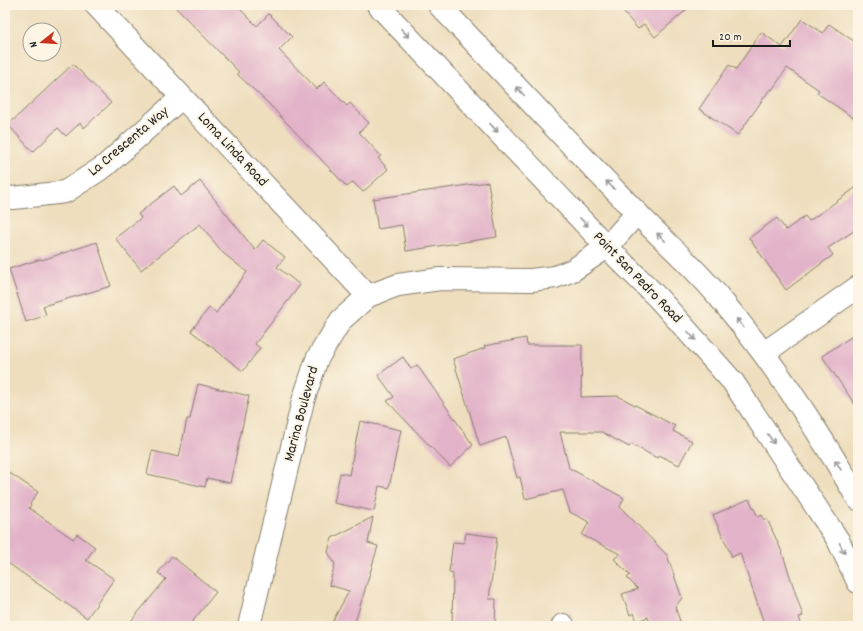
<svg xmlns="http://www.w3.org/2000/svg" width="863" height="631" viewBox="0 0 863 631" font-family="Dekko,sans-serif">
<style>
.building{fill:#e2b2c9}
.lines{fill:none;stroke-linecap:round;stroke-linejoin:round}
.minor-casing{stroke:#857d6c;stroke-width:24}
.major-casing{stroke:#857d6c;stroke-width:24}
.minor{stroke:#fff;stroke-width:22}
.major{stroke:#fff;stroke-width:22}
.oneway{stroke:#999}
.labels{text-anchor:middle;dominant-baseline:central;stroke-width:4;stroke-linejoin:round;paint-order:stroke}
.street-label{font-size:15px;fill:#1c1c1c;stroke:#fcf5e5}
</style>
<rect width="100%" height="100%" fill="#fcf5e5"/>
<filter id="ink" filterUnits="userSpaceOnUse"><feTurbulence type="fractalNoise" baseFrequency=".025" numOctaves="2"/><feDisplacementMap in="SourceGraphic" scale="8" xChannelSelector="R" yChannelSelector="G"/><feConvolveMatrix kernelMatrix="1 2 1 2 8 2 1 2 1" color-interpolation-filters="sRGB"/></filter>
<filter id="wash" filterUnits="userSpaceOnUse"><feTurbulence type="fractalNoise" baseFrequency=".012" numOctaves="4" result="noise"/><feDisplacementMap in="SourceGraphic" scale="16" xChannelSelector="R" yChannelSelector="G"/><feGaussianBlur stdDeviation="0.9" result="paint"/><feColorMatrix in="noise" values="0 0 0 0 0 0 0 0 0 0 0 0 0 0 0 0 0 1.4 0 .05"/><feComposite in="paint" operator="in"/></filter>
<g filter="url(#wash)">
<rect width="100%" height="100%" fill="#eedebd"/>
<g id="blocks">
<path class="building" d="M 173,5 L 236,5 L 257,26 L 269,14 L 292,37 L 279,50 L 317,89 L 324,82 L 347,106 L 350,103 L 369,123 L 359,132 L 381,156 L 378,158 L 388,169 L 363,192 L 353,182 L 347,187 L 269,104 L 237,74 L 239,72 Z
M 617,5 L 692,5 L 655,37 L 644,24 L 638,29 Z
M 802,19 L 823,33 L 829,24 L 858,44 L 858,121 L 817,93 L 819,90 L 787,68 L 772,90 L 770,89 L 738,135 L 699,109 L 729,65 L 736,69 L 761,32 L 782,47 Z
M 73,64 L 111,103 L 84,128 L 80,123 L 66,136 L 58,128 L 33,152 L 8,125 Z
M 200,181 L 255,250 L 263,240 L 285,257 L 277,267 L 300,285 L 255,344 L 260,348 L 243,371 L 191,331 L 209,308 L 216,313 L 247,272 L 223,253 L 200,224 L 141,270 L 115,238 L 141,218 L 138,214 L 174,186 L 181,196 Z
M 488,182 L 497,237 L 406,251 L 402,225 L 378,229 L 373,199 Z
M 858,186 L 858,228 L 828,248 L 833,255 L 786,290 L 749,238 L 777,218 L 786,230 L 805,216 L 809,221 Z
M 97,242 L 111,286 L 43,306 L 46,315 L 26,322 L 9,269 L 41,259 L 42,260 Z
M 851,337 L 858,348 L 858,409 L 822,356 Z
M 526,338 L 527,345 L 582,345 L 581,397 L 618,396 L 675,426 L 673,431 L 692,441 L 679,465 L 659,455 L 657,458 L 631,444 L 629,447 L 602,432 L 560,432 L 569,468 L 624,498 L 620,507 L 667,555 L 682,598 L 675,607 L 680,621 L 665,626 L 651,626 L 648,617 L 637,621 L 634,613 L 630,615 L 622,594 L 638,589 L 627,578 L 630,575 L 614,559 L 620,554 L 582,535 L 589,522 L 570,512 L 563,490 L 525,499 L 520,477 L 517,478 L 506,437 L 480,446 L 453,359 L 485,348 L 484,346 Z
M 403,357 L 411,369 L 417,365 L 473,445 L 450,467 L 387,401 L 394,397 L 378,375 Z
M 198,384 L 249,396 L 230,483 L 207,478 L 205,487 L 147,474 L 152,451 L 179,457 L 187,419 L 190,419 Z
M 360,421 L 401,430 L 389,488 L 379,486 L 374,511 L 334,503 L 340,473 L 349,475 Z
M 5,470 L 38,492 L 30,504 L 31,505 L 29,508 L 73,539 L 77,534 L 95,547 L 86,560 L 114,579 L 87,618 L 5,561 Z
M 749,499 L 758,517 L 762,515 L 764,520 L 767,519 L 782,552 L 803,616 L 799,617 L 802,626 L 765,626 L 740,553 L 732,557 L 713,515 Z
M 373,517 L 368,543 L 378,546 L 354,626 L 330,626 L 349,591 L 329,585 L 335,564 L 328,552 L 332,538 Z
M 466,533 L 497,537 L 489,599 L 496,599 L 495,626 L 452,626 L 453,573 L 449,572 L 453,542 L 464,543 Z
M 172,556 L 216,592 L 189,626 L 127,626 L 166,579 L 158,573 Z"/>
</g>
</g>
<g filter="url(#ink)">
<use href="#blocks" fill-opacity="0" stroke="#857d6c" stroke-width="1"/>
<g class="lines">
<g class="minor-casing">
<path id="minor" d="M 96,5 L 368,296
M 5,197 L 14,198 L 65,192 L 105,166 L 182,97
M 764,353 L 858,287
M 563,625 L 563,626
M 249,626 L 303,401 L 317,359 L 341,320 L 368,296 L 398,285 L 440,279 L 531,280 L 555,277 L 573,270 L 607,247 L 637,213"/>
</g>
<g class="major-casing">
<path id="major" d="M 378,5 L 607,247 L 659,299 L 733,382 L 838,540 L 858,582
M 439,5 C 505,74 570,145 637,213 C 664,241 694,267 719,297 C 771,359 817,428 858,499"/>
</g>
<use href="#minor" class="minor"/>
<use href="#major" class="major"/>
</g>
<defs><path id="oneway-shaft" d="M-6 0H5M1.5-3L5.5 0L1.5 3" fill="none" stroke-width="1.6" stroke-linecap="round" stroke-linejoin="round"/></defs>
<g class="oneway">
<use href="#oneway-shaft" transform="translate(405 33) rotate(47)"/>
<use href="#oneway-shaft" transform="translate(520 91) rotate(-134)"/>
<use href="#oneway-shaft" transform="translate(494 128) rotate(47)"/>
<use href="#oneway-shaft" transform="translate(610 185) rotate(-134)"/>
<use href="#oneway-shaft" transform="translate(584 222) rotate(46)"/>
<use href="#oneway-shaft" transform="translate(661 237) rotate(-136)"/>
<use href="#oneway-shaft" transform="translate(740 323) rotate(-128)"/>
<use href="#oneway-shaft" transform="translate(692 336) rotate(48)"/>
<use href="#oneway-shaft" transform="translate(771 439) rotate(56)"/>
<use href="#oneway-shaft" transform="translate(838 465) rotate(-121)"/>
<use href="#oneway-shaft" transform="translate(842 548) rotate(64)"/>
</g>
</g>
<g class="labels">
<g class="street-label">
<text transform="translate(129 142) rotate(-40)">La Crescenta Way</text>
<text transform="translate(232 150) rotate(47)">Loma Linda Road</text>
<text transform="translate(637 278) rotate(46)">Point San Pedro Road</text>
<text transform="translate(302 414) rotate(-75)">Marina Boulevard</text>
</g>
</g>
<rect width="863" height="631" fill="none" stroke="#fcf5e5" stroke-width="20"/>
<g transform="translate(42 42) rotate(253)"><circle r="19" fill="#fcf5e5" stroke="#a29e95"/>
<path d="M0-3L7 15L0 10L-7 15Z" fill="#c8321e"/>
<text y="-6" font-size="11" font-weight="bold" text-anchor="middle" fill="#1c1c1c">N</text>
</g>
<path d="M713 40v6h77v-6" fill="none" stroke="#1c1c1c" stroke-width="2"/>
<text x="719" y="40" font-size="12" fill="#1c1c1c" stroke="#fcf5e5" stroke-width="3" paint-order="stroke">20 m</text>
</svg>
